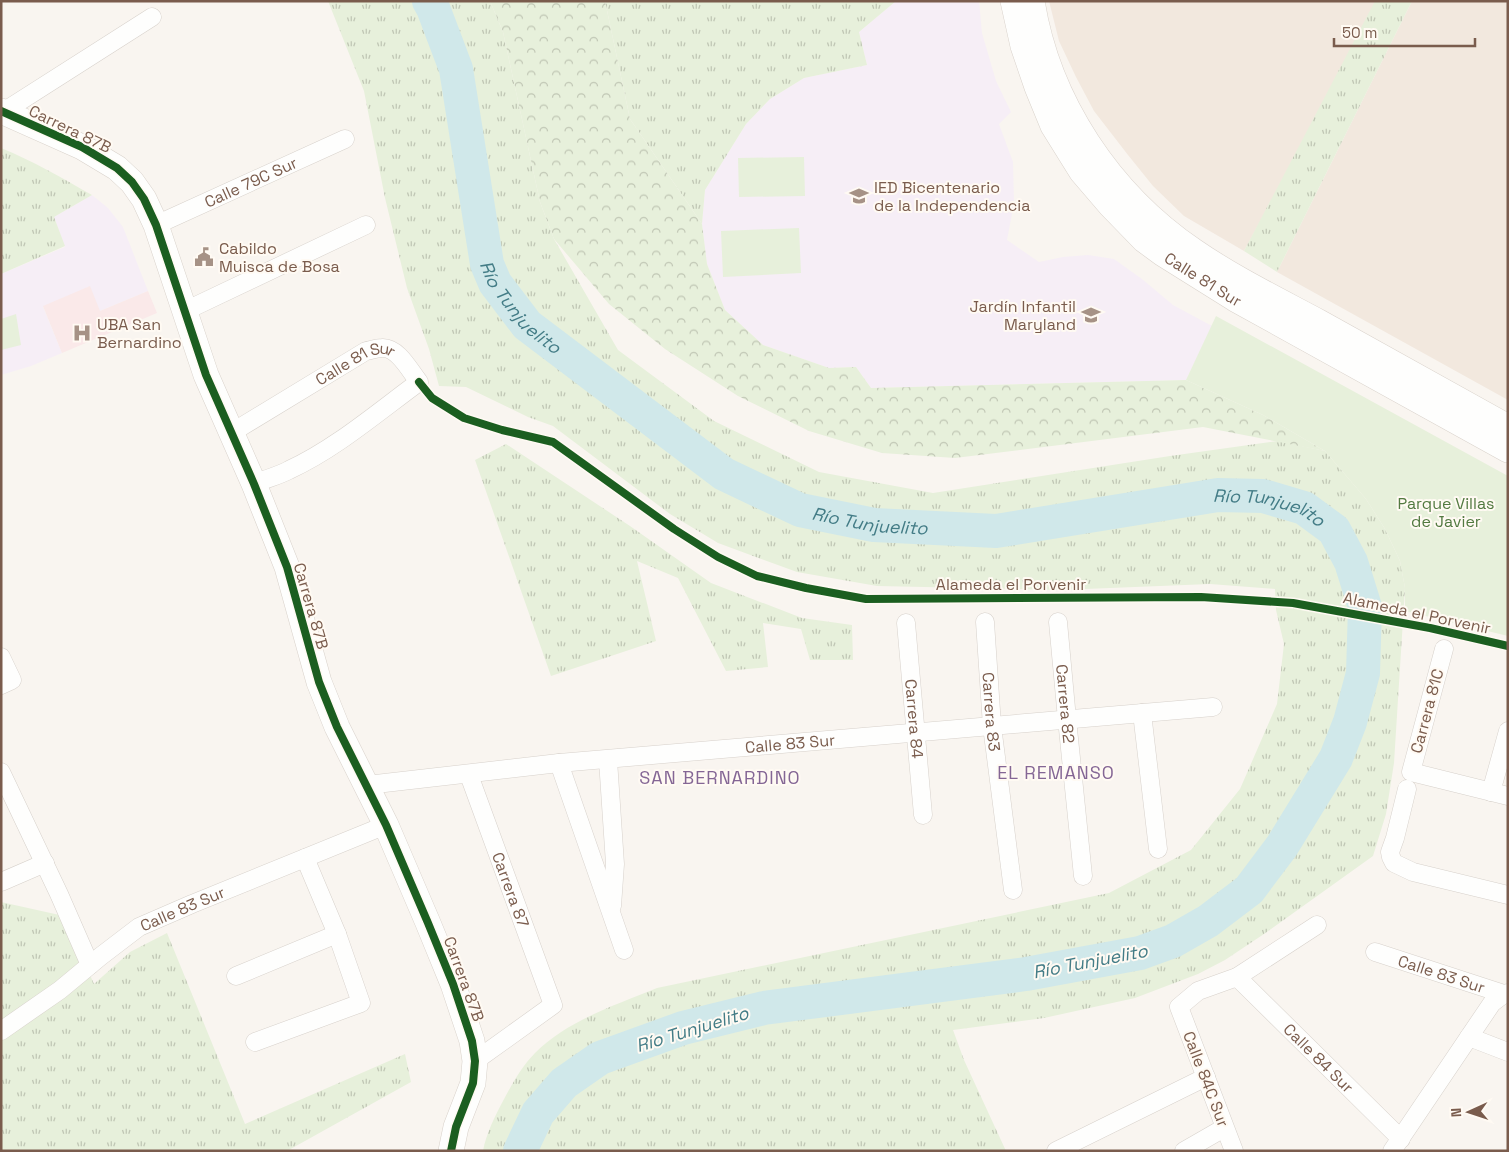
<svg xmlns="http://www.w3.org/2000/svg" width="1509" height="1152" viewBox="0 0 1509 1152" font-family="'Space Grotesk',sans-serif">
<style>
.residential{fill:#f2e8de}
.education{fill:#f6eef6}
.medical{fill:#fae9e9}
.grass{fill:url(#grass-tufts)}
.forest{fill:url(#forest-crowns)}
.park{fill:#e7f0db}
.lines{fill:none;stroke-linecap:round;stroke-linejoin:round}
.river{stroke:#d0e8ea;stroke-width:34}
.street-casing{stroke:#d7d1cb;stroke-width:19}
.secondary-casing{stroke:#d9d2cb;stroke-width:26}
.street{stroke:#fefefd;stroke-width:18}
.secondary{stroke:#fefefd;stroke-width:25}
.cycleway-casing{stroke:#fffaf3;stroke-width:11}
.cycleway{stroke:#1b5e20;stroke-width:8}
.labels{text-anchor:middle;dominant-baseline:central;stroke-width:4;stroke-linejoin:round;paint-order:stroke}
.street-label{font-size:16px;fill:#7a5c4d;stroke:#fffaf3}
.poi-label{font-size:16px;fill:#7a5c4d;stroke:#fffaf3;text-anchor:start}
.park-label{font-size:16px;fill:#537a41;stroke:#fffaf3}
.water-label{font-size:18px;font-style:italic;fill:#437c86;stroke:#fffaf3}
.neighbourhood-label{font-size:18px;letter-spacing:1px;fill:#846695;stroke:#fffaf3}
</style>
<defs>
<pattern id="grass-tufts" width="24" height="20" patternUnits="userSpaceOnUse" patternTransform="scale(1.25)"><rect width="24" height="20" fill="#e7f0db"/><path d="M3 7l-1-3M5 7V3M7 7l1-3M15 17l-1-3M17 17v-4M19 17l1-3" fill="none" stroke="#c0c6b4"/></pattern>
<pattern id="forest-crowns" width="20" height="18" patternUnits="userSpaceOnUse" patternTransform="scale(1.25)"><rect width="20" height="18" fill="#e7f0db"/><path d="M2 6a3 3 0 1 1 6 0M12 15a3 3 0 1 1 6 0" fill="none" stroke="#c0c6b4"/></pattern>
</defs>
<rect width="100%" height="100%" fill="#f9f5f0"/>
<path class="residential" d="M 1049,1 L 1378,1 L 1354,50 L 1244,251 L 1184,216 L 1153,186 L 1128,155 L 1094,111 L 1076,77 L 1059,41 Z
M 1412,1 L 1508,1 L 1508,400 L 1277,272 Z"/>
<path class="education" d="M 896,1 L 979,1 L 982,33 L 996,81 L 1011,112 L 999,124 L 1013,162 L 1014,203 L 1007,240 L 1039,262 L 1063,257 L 1088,255 L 1114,259 L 1142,279 L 1173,305 L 1212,326 L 1186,380 L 871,388 L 856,367 L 829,368 L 763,345 L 725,310 L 707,264 L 702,224 L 705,190 L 746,124 L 770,99 L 804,78 L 867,65 L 859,32 Z
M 92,195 L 108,208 L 123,227 L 148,291 L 100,311 L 43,307 L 62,353 L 31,366 L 1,375 L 1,274 L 65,247 L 54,217 Z"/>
<path class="medical" d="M 90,286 L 100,311 L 148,291 L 157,313 L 62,353 L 43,306 Z"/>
<path class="grass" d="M 328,1 L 490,1 L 503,32 L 540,202 L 554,239 L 618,350 L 714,421 L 819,472 L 933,493 L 1170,456 L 1278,441 L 1325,451 L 1366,499 L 1385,529 L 1400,561 L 1405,588 L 1394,763 L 1386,814 L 1373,856 L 1264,934 L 1225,960 L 1198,974 L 1135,998 L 1044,1018 L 953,1030 L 964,1060 L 1006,1151 L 483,1151 C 486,1134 495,1116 503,1101 C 512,1084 522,1066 535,1053 C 568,1020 616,1005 657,988 L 1109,893 L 1191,850 L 1240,789 L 1277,704 L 1284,644 L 1276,610 L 1275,589 L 1210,584 L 1060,590 L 877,586 L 797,572 L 718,543 L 670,514 L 553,426 L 528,417 L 466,387 L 439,386 L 429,349 L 407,288 L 385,198 L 364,91 Z
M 605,1 L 896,1 L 859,32 L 867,65 L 804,78 L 770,99 L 746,124 L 705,190 L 702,224 L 630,119 Z
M 1375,1 L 1412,1 L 1277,272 L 1244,251 Z
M 1,148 C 33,161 62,178 92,195 L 54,217 L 65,246 L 1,274 Z
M 506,444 L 630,526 L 711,583 L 802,618 L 852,625 L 853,660 L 810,660 L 801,629 L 763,623 L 768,667 L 726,671 L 678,578 L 637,561 L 656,641 L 551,676 L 475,460 Z
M 1,902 L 64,916 L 94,984 L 130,952 L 167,933 L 245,1124 L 405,1054 L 411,1082 L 287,1151 L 1,1151 Z"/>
<path class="forest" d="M 490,1 L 605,1 L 630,119 L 702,224 L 707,264 L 725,310 L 763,345 L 829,368 L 856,367 L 871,388 L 1186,380 L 1263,415 L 1325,451 L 1203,427 L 955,458 L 882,453 L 809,431 L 738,396 L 665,349 L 609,304 L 554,239 L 540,202 L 503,32 Z"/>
<path class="park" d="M 804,157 L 805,196 L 739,197 L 738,158 Z
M 799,228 L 801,273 L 723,277 L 721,231 Z
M 16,314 L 21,345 L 1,350 L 1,319 Z
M 1216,316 L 1508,476 L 1508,636 L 1405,611 L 1405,588 L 1400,561 L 1385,529 L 1366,499 L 1325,451 L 1263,415 L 1186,380 Z"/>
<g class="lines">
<path class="river" id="s1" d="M 429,1 L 433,8 L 456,69 L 487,264 L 495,283 L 527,325 L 724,474 L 800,510 L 874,525 L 996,531 L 1218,495 L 1263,496 L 1304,508 L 1334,530 L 1351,562 L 1365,607 L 1363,673 L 1350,722 L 1336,758 L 1282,846 L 1249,890 L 1208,921 L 1173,941 L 1140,953 L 1026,974 L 764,1008 L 683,1028 L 600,1058 L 564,1083 L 538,1113 L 520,1151"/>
<g class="street-casing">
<g id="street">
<path d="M 3,112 L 152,17"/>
<path id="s2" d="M 156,225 L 345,139"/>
<path d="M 185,311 L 366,225"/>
<path id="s3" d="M 231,433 L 366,351 C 371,350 377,348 382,348 C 398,347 410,371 419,382 C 378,412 335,449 289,470 C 278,476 265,479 254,484"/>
<path id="s4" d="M 985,622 L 992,726 L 1013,890"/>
<path id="s5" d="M 1058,622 L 1067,719 L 1083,876"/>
<path id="s6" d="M 906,623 L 923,815"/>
<path d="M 1444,649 L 1411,772 L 1508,796"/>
<path d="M 1,657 L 12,680 L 1,685"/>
<path d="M 1142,713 L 1158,849"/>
<path d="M 608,760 L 615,864 L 612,906"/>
<path d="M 559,763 L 624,950"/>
<path d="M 1,772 L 59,894 L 90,965"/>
<path id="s7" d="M 469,775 L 553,1005 L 475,1061"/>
<path id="s8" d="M 367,785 L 559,763 L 1213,707"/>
<path d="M 1407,789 L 1395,838 L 1390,852 L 1391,857 L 1394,863 L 1413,872 L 1508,895"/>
<path d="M 1491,792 L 1508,731"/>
<path d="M 1,882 L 45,863"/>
<path id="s9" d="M 1375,952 L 1504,994 L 1508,993"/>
<path d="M 236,976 L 337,934"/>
<path id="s10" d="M 1237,977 L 1401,1139"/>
<path id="s11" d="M 1,1031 L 60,990 L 101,956 L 139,927 L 192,904 L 386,825"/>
<path d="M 1469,1037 L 1508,1052"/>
<path d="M 255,1042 L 361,1003 L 337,934 L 305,858"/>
<path d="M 1056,1151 L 1206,1077"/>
<path d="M 1184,1151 L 1224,1128"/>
<path d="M 1234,1151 L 1179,1007 L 1198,991 L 1237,977 L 1317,925"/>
<path d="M 1392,1151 L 1492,1003 L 1504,994"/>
</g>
</g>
<g class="secondary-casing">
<g id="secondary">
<path id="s12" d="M 1013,1 L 1023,46 L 1037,87 L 1053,126 L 1081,171 L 1111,206 L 1144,240 L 1163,254 L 1235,299 L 1508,450"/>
<path d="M 1032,1 C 1048,102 1110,194 1194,251 C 1233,278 1278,300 1319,322 C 1382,357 1445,392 1508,427"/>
<path d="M 1,111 L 82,147 L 117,168 L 132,182 L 144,199 L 156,225 L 206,375 L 254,484 L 287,567 L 319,682 L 337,727 L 386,825 L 428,923 L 453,984 L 472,1041 L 475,1061 L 473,1083 L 456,1127 L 451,1151"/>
</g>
</g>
<use href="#street" class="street"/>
<use href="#secondary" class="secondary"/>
<g class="cycleway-casing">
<path id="cycleway" d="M 1,111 L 82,147 L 117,168 L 132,182 L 144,199 L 156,225 L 206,375 L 254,484 L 287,567 L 319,682 L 337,727 L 386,825 L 428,923 L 453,984 L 472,1041 L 475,1061 L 473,1083 L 456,1127 L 451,1151
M 419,382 L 432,398 L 464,418 L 502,430 L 553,442 L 674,529 L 718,557 L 757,576 L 806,588 L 866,599 L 1201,597 L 1293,603 L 1430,628 L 1508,646"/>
</g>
<use href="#cycleway" class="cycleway"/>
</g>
<defs>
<g id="school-bare" transform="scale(1.5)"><path d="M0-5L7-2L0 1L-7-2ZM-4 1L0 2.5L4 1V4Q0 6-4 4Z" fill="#a69286" stroke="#fffaf3" stroke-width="2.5" paint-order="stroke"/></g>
<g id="civic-bare" transform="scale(1.5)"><path d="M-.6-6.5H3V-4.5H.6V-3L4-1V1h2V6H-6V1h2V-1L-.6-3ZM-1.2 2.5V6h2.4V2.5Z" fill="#a69286" stroke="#fffaf3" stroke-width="2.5" paint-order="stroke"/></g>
<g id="hospital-bare" transform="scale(1.5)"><path d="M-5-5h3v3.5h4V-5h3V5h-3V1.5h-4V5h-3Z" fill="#a69286" stroke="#fffaf3" stroke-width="2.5" paint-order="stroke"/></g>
</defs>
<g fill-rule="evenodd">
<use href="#school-bare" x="859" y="196"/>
<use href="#civic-bare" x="204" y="257"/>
<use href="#school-bare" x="1091" y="315"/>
<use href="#hospital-bare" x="82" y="333"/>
</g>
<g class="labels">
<g class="street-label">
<text transform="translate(70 129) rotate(26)">Carrera 87B</text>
<text stroke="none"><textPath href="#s2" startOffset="104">Calle 79C Sur</textPath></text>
<text stroke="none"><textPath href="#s12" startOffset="349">Calle 81 Sur</textPath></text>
<text stroke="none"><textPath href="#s3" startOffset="144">Calle 81 Sur</textPath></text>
<text x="1011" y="584">Alameda el Porvenir</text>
<text transform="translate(311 606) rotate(74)">Carrera 87B</text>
<text transform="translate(1417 613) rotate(12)">Alameda el Porvenir</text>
<text stroke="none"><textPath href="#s5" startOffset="82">Carrera 82</textPath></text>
<text transform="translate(1427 711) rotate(-75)">Carrera 81C</text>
<text stroke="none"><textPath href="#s4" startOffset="90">Carrera 83</textPath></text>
<text stroke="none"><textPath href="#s6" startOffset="96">Carrera 84</textPath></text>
<text stroke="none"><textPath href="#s8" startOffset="425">Calle 83 Sur</textPath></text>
<text stroke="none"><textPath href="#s7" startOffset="122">Carrera 87</textPath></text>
<text stroke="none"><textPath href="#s11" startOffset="220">Calle 83 Sur</textPath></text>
<text stroke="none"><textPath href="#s9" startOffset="70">Calle 83 Sur</textPath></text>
<text transform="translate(464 979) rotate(70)">Carrera 87B</text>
<text stroke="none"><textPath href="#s10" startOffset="115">Calle 84 Sur</textPath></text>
<text transform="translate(1206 1079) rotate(69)">Calle 84C Sur</text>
</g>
<g class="poi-label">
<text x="874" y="187">IED Bicentenario<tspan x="874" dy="18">de la Independencia</tspan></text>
<text x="219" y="248">Cabildo<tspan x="219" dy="18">Muisca de Bosa</tspan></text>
<text x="1076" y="306" text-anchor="end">Jardín Infantil<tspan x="1076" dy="18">Maryland</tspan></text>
<text x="97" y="324">UBA San<tspan x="97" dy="18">Bernardino</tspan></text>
</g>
<g class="park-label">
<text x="1446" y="503">Parque Villas<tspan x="1446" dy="18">de Javier</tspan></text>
</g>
<g class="water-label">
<text stroke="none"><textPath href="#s1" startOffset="326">Río Tunjuelito</textPath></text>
<text stroke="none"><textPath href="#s1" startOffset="1151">Río Tunjuelito</textPath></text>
<text stroke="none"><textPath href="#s1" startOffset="746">Río Tunjuelito</textPath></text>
<text transform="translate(1090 961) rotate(-11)">Río Tunjuelito</text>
<text transform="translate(692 1029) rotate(-17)">Río Tunjuelito</text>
</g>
<g class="neighbourhood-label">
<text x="1056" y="772">EL REMANSO</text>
<text x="720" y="777">SAN BERNARDINO</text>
</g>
</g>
<rect width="1509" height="1152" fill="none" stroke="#7a5c4d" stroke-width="5"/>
<g transform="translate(1469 1112) rotate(267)" stroke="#fffaf3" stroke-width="4" paint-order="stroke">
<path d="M0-4L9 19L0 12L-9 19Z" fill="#7a5c4d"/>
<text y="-8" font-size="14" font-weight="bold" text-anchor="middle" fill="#7a5c4d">N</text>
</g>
<path d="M1334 38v8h141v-8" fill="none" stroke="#7a5c4d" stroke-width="2.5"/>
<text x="1342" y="38" font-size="15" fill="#7a5c4d" stroke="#fffaf3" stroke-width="4" paint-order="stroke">50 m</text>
</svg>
